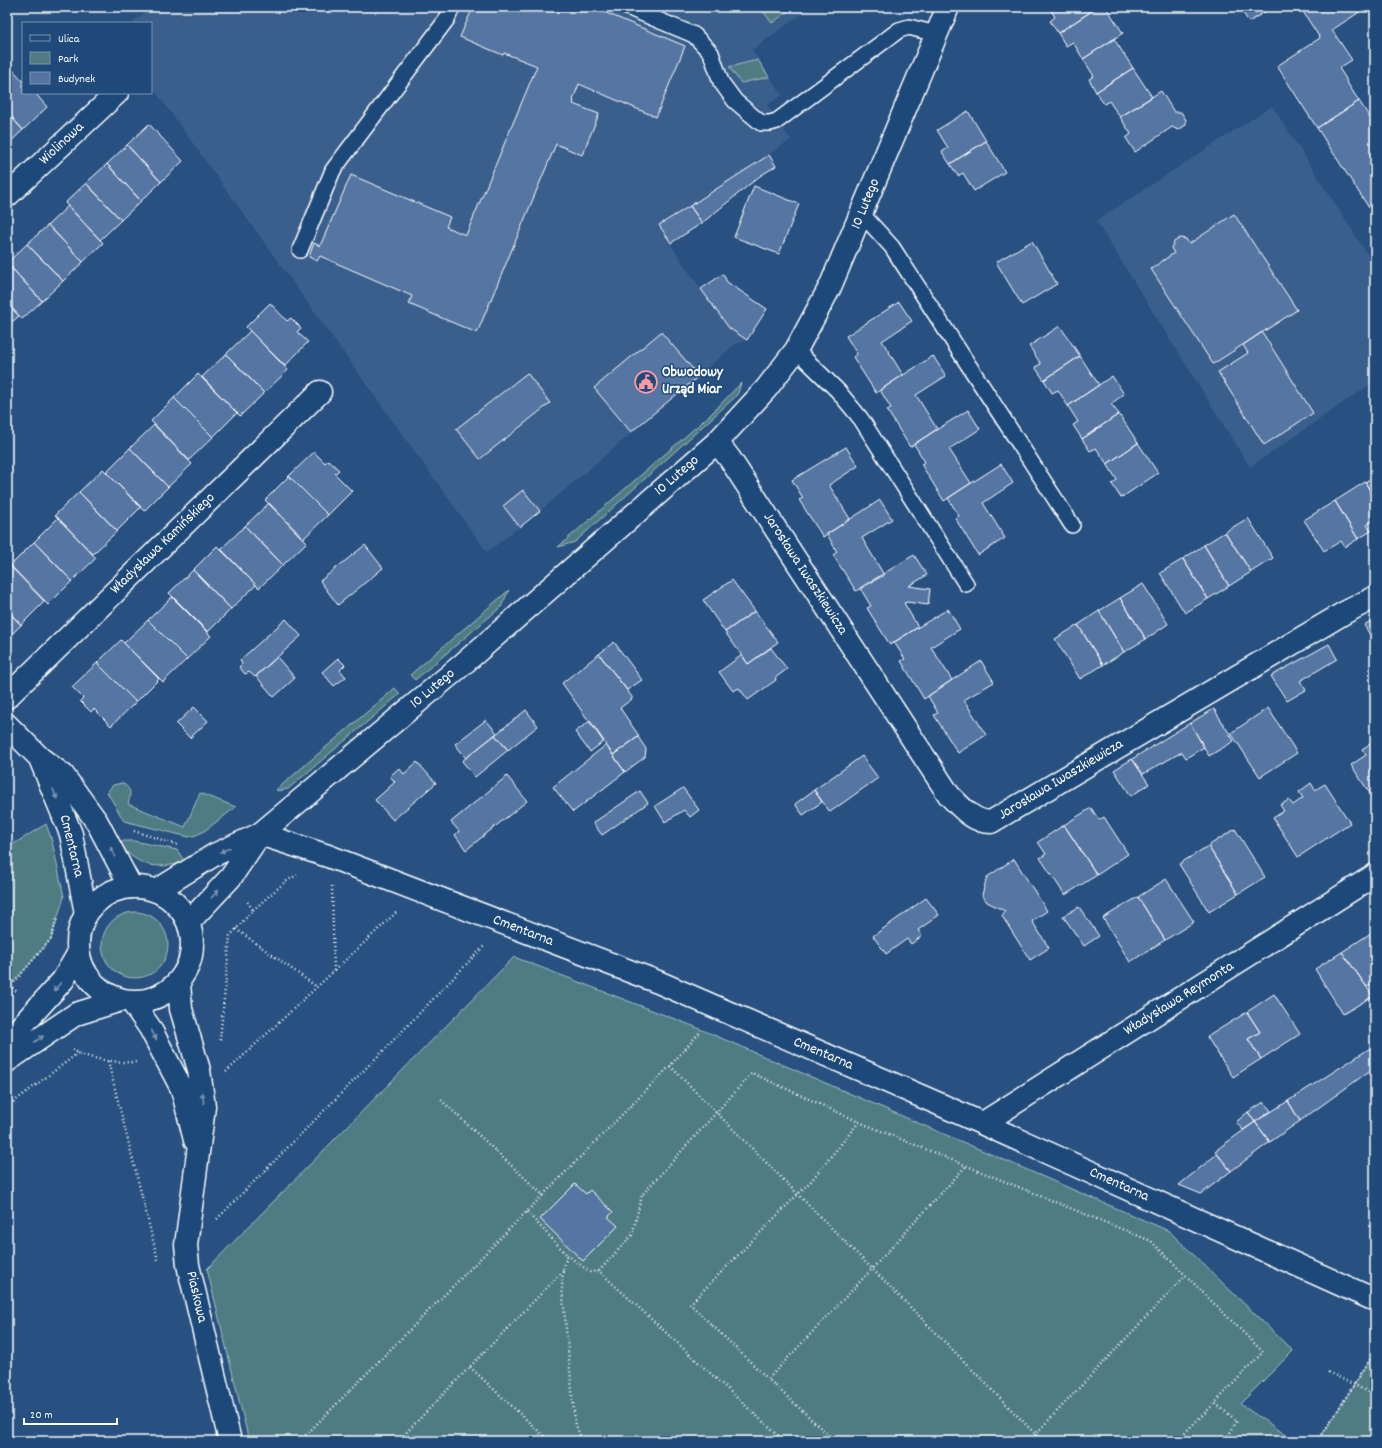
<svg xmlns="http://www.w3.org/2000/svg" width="1382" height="1448" viewBox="0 0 1382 1448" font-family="Dekko,sans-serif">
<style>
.built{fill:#3a5f8d}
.green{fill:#507b83;stroke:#a8bdc1}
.building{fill:#5574a2;stroke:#fff}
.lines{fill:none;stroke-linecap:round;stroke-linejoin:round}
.lane-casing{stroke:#fff;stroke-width:18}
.street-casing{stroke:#fff;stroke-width:25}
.secondary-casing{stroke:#fff;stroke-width:25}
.path{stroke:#fff;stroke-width:2.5;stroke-dasharray:1 3;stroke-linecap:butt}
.lane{stroke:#1f4a7a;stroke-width:15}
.street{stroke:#1f4a7a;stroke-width:22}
.secondary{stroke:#1f4a7a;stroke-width:22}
.oneway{fill:#7992af}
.labels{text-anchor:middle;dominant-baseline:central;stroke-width:3;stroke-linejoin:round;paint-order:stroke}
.street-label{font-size:15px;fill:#fff;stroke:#1f4a7a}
.poi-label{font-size:15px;font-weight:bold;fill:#fff;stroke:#1f4a7a;text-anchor:start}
</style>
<rect width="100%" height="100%" fill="#285181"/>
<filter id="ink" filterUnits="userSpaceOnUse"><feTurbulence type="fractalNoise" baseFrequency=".025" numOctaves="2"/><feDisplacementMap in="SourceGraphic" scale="8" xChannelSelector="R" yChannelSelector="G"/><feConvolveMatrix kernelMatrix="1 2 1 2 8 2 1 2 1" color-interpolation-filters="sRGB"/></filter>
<g filter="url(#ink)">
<path class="built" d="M 151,7 L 811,7 L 752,50 L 782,95 L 767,105 L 791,140 L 659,226 L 686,268 L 729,328 L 747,340 L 734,345 L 540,511 L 487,552 L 151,85 L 151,23 L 132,23 Z
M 1272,106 L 1375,266 L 1375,381 L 1250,467 L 1096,221 Z"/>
<path class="green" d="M 760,7 L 794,7 L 772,23 Z
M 758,60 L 769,77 L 741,83 L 729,67 Z
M 741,383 L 738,393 L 734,398 L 575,542 L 558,547 L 710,415 Z
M 509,590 L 501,607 L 415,680 L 410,675 Z
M 395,688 L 400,694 L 288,789 L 279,791 L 276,790 Z
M 122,783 C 132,789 131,794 128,804 L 185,827 L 200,793 L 236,807 L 203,832 L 196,835 L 189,837 L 124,821 L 107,792 L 113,785 Z
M 46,824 L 52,841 L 64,897 L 51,939 L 7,990 L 7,848 Z
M 117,841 L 134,841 L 177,850 L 185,862 C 155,870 137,867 117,841 Z
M102 945a33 33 0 1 1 66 0a33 33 0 1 1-66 0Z
M 514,957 L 693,1026 L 1169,1231 L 1293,1351 L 1240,1404 L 1295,1441 L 249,1441 L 207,1269 Z
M 1375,1352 L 1375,1441 L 1318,1441 Z"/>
<path class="building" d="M 473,7 L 592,7 L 685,46 L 656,117 L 579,84 L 573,100 L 574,101 L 573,104 L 599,114 L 582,155 L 556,144 L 477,333 L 409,304 L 412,296 L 320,256 L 317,261 L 309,257 L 314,243 L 320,246 L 351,175 L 450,217 L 446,227 L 466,235 L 537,66 L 504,53 L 503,55 L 460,37 Z
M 1049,7 L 1098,7 L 1058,33 L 1050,21 L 1055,17 Z
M 1098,7 L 1106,7 L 1123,33 L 1083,59 L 1073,42 L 1066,46 L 1058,33 Z
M 1239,7 L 1272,7 L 1249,22 Z
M 1300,7 L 1370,7 L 1368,8 L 1367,7 L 1332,30 L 1352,60 L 1339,68 L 1346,79 L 1346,81 L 1359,101 L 1317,128 L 1277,66 L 1320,38 Z
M 1114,39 L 1133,68 L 1096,92 L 1089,79 L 1094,76 L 1083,59 Z
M 1133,68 L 1152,97 L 1120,117 L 1109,101 L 1104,104 L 1096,92 Z
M 13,70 L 23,81 L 23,93 L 35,93 L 47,107 L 23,130 L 7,112 L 7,76 Z
M 1161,91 L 1174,112 L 1181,112 L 1186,120 L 1186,125 L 1178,130 L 1172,127 L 1135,152 L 1126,138 L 1131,134 L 1120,117 Z
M 1359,101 L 1375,125 L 1375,217 L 1317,128 Z
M 968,111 L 986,141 L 950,164 L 942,152 L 948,148 L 937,130 Z
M 7,112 L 23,130 L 7,145 Z
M 149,124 L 183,161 L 161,182 L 127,145 Z
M 986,141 L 1005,172 L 974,191 L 963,173 L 958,176 L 950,164 Z
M 127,145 L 161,182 L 141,201 L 107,164 Z
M 769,155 L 776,166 L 760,176 L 702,223 L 690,206 Z
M 107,164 L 141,201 L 121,220 L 86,183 Z
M 86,183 L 121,220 L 100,240 L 65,203 Z
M 754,186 L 799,204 L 779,254 L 734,237 Z
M 68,206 L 103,243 L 83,262 L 48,225 Z
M 690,206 L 702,223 L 671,243 L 659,225 Z
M 1234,214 L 1297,310 L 1213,364 L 1151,269 L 1174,253 L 1171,248 L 1174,242 L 1180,238 L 1186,239 L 1189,244 Z
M 48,225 L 83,262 L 63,281 L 27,244 Z
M 1032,241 L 1057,284 L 1022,305 L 996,262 Z
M 27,244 L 63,281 L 42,301 L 7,263 Z
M 7,263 L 42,301 L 22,319 L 7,303 Z
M 723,274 L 727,282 L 767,309 L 747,340 L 729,328 L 701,289 Z
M 899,302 L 912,321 L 882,341 L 903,375 L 876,393 L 853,357 L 857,354 L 846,336 Z
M 7,303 L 19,316 L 7,326 Z
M 270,303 L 287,321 L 291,318 L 301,328 L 297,332 L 308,342 L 285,366 L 246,327 Z
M 1060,326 L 1080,356 L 1044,380 L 1035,367 L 1041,364 L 1029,346 Z
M 250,331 L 288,370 L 264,393 L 226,354 Z
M 661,332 L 699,376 L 631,432 L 594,388 Z
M 1262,332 L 1313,413 L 1264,445 L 1218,372 L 1248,353 L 1243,345 Z
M 226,354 L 264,393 L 240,416 L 202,377 Z
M 933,356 L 946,376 L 916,395 L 937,429 L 910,447 L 887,410 L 891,408 L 880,390 Z
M 1080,356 L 1099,385 L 1068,406 L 1058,390 L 1052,393 L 1044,380 Z
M 527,373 L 550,403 L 480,459 L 456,429 Z
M 198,374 L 237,413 L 213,437 L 174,398 Z
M 1112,376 L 1124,394 L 1111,404 L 1119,414 L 1082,439 L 1073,425 L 1078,422 L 1068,406 Z
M 174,398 L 213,437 L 189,460 L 151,421 Z
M 968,410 L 980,429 L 949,449 L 971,483 L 944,501 L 921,464 L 925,462 L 914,444 Z
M 1119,414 L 1138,443 L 1107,464 L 1096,448 L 1090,451 L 1082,439 Z
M 154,425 L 192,464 L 168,487 L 130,448 Z
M 1138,443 L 1158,473 L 1121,498 L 1112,484 L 1117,480 L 1107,464 Z
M 846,447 L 858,466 L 829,485 L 850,519 L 823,537 L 799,500 L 803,498 L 792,480 Z
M 130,448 L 168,487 L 144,511 L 106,472 Z
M 314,452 L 325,463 L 328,460 L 339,470 L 335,474 L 352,491 L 328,515 L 289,476 Z
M 1001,464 L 1013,483 L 983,503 L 1005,538 L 978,555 L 955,518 L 959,516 L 948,498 Z
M 103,469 L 141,507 L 117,531 L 79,492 Z
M 289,476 L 328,515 L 303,539 L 265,500 Z
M 1375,476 L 1375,499 L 1365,482 Z
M 1365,482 L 1375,499 L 1375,519 L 1367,525 L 1371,531 L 1358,539 L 1335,501 Z
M 523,490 L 540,511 L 520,527 L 503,506 Z
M 79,492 L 117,531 L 93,554 L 55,515 Z
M 880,500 L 892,519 L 862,538 L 884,575 L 856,591 L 833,555 L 837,552 L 827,534 Z
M 1335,501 L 1358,539 L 1345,547 L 1341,541 L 1324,551 L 1304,520 Z
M 269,503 L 307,542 L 283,565 L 245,526 Z
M 58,518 L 96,558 L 72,581 L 34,542 Z
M 1248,518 L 1273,558 L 1251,572 L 1225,532 Z
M 245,526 L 283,565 L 259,588 L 221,549 Z
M 1225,532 L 1251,572 L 1229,586 L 1204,545 Z
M 34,542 L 72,581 L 48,605 L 10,566 Z
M 365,545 L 383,568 L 338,605 L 320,581 Z
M 1204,545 L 1229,586 L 1208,599 L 1183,559 Z
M 217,546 L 256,585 L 231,609 L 193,570 Z
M 914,555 L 927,575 L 909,586 L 930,589 L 928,605 L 907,602 L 904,603 L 918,627 L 890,645 L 867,608 L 871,606 L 860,588 Z
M 1183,559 L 1208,599 L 1185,613 L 1160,573 Z
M 7,562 L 45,601 L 21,625 L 7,610 Z
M 193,570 L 231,609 L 208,632 L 169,593 Z
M 732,580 L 755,611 L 725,632 L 703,600 Z
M 1143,584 L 1168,624 L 1146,639 L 1120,598 Z
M 172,597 L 211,636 L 187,659 L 148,620 Z
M 1120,598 L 1146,639 L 1124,652 L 1099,611 Z
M 948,609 L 960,629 L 931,647 L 952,680 L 924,699 L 901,661 L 905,659 L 894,642 Z
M 7,610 L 21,625 L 7,639 Z
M 755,611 L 778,642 L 748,664 L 725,632 Z
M 1099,611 L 1124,652 L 1103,665 L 1078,625 Z
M 286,619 L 301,636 L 255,677 L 249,672 L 245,674 L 239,667 L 242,664 L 240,660 Z
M 1375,619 L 1375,643 L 1364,625 Z
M 148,620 L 187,659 L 163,682 L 124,643 Z
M 1078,625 L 1103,665 L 1080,679 L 1055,639 Z
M 121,640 L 159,679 L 136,702 L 97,663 Z
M 614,642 L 642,680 L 627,690 L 599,654 Z
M 1329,644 L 1337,659 L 1300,681 L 1306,690 L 1287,701 L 1271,676 Z
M 771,648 L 787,669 L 775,678 L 776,680 L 748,700 L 739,688 L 733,691 L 719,672 L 742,655 L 748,664 Z
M 599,654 L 632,697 L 632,699 L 620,708 L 639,736 L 613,755 L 562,683 Z
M 277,657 L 295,678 L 274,697 L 256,676 Z
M 338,658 L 345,665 L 340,670 L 346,677 L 334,686 L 322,672 Z
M 981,661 L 994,682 L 964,700 L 986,735 L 958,753 L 934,715 L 938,713 L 928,696 Z
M 97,663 L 136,702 L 111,726 L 94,709 L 91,712 L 80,701 L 83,698 L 72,687 Z
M 194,707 L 208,721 L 190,738 L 176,724 Z
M 1268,708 L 1297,753 L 1260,777 L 1231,733 Z
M 1214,709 L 1234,741 L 1209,756 L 1190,723 Z
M 526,710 L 538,726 L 508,750 L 495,735 Z
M 486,720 L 497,733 L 466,758 L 455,744 Z
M 590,721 L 604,741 L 590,752 L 575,732 Z
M 1190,723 L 1204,747 L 1186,758 L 1182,752 L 1143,774 L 1132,759 Z
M 495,735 L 508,750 L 475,777 L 462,761 Z
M 638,737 L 646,749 L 645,757 L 625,772 L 613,755 Z
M 1375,741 L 1375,801 L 1351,765 L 1366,755 L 1362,749 Z
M 606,745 L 625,772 L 573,812 L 553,787 Z
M 862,756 L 878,778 L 830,812 L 814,790 Z
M 1132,759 L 1149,784 L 1131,796 L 1114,770 Z
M 417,762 L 436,783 L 393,820 L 375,800 L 395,782 L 390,776 L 399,768 L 404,774 Z
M 507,776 L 527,801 L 466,850 L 455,835 L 459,831 L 451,822 Z
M 1311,783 L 1315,790 L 1325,784 L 1350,823 L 1298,857 L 1273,818 L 1284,811 L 1280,805 L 1289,800 L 1293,805 L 1303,798 L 1299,792 Z
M 683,788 L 699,810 L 690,817 L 684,810 L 665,822 L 655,806 Z
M 814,790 L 822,802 L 803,815 L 795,804 Z
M 640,791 L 648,803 L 602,835 L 593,823 Z
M 1091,808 L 1099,820 L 1104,817 L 1128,854 L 1097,875 L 1064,825 Z
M 1064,825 L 1097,875 L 1065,895 L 1040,858 L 1046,854 L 1038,842 Z
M 1235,829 L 1265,877 L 1238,894 L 1208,846 Z
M 1208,846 L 1238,894 L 1209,912 L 1179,864 Z
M 1014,859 L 1047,911 L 1032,921 L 1049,948 L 1030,960 L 1002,916 L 1005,911 L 987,902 L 982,895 L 987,877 Z
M 1166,879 L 1194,922 L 1165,940 L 1138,897 Z
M 1138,897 L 1165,940 L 1130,962 L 1103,918 Z
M 926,898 L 939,915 L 918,930 L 922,936 L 911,944 L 907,939 L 886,954 L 873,936 Z
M 1079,907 L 1099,936 L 1084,946 L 1063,916 Z
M 1374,931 L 1375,982 L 1367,987 L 1342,952 Z
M 1342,952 L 1373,996 L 1343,1014 L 1315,969 Z
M 1274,994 L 1300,1034 L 1261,1059 L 1248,1039 L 1260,1032 L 1247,1012 Z
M 1247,1012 L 1260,1032 L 1248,1039 L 1261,1059 L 1233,1077 L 1207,1037 Z
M 1375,1045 L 1375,1067 L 1300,1121 L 1288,1101 Z
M 1288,1101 L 1300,1121 L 1270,1142 L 1255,1122 Z
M 1264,1102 L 1271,1111 L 1255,1122 L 1248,1112 Z
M 1248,1112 L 1255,1122 L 1243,1130 L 1236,1122 Z
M 1255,1122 L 1270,1142 L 1231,1171 L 1215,1151 Z
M 1217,1154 L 1231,1171 L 1201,1194 L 1179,1185 Z
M 575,1184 L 586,1194 L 590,1190 L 613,1212 L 608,1217 L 618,1226 L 583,1261 L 540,1219 Z"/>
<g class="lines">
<g class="lane-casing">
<path id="lane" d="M 627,7 L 694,35 L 711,53 L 721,82 L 735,101 L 761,123 L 770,123 L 777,121 L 899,30 L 909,27 L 936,34
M 862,214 L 892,247 L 1072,525
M 300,250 L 333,170 L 447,19 L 452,7
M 796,350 L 838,391 L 861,419 L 966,584"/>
</g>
<g class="street-casing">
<path id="street" d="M 7,196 L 117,93
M 717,442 L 730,459 L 949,795 C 961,807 973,822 991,822 L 1344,613 L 1375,597
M 7,697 L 320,392
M 7,725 L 40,758 L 63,775 L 97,822 L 131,887
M 41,761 L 71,834 L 86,914
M 260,834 L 328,856 L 658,982 L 939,1104 L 1375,1300
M 983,1123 L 1375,875"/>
</g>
<g class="secondary-casing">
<path id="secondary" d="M78 944a57 57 0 1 1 114 0a57 57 0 1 1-114 0Z
M 156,891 L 214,855 L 260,834
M 188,923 L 231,877 L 260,834 L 463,664 L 717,442 L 766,389 L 796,350 L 830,287 L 948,7
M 179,982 L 181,1009 L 199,1070 L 204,1107 L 186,1245 L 188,1265 L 230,1441
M 132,1002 L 150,1028 L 182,1089 L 195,1140
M 7,1042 L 63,980 L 78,954
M 7,1061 L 76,1014 L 121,1000"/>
</g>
<path class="path" d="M 134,831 L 178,845
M 332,886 L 334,971
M 253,910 L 285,882 L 297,875
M 236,929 L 317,987
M 16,991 L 11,986 L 51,939 L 57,918
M 220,1040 L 230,936 L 253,910 L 247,901
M 73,1049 C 85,1060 121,1063 137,1062
M 108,1061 L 158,1260
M 670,1066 L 950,1347 L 1042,1441
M 226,1072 L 398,911
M 7,1107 L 78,1053
M 543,1195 L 670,1066 L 701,1031
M 527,1212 L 567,1255 L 563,1271 L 562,1287 L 575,1422 L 582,1441
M 217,1219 L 386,1048 L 485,945
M 567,1255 L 590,1272 L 599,1271 L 784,1441
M 599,1271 L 632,1235 L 642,1195 L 752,1073 L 859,1122 L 1151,1241 L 1263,1352 L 1215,1403 L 1237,1421 L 1225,1441
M 470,1367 L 549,1441
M 1328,1372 L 1375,1395
M 768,1379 L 690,1304 L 811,1181 L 859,1122
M 300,1441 L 543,1195 L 440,1099
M 398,1441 L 563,1271
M 835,1441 L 768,1379 L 872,1269 L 966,1166
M 1029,1441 L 1185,1276
M 1176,1441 L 1215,1403
M 1318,1441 L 1375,1352"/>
<use href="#lane" class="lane"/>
<use href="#street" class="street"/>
<use href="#secondary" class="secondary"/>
</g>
<defs><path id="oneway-solid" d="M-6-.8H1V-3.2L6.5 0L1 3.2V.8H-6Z"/></defs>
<g class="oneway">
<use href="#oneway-solid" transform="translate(55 794) rotate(68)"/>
<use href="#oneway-solid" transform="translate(225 850) rotate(156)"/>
<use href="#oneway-solid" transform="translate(113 852) rotate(-118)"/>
<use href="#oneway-solid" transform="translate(215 894) rotate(-47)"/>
<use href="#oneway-solid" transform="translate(57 987) rotate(131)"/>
<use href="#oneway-solid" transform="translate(154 1035) rotate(62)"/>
<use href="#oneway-solid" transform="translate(39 1039) rotate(-34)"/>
<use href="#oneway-solid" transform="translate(203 1098) rotate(-98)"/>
</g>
</g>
<defs>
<g id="civic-ring" transform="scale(1.15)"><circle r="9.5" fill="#1f4a7a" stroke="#ff9aa2" stroke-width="1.5"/><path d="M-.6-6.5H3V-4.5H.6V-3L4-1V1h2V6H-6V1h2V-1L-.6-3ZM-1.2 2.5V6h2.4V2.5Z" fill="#ff9aa2"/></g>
</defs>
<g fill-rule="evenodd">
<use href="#civic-ring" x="646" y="382"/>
</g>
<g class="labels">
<g class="street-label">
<text transform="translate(62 144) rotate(-43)">Wiolinowa</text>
<text transform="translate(866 204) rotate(-68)">10 Lutego</text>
<text transform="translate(677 476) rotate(-41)">10 Lutego</text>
<text transform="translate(163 544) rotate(-44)">Władysława Kamińskiego</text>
<text transform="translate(805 574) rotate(57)">Jarosława Iwaszkiewicza</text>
<text transform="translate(433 689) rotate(-40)">10 Lutego</text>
<text transform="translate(1061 780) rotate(-31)">Jarosława Iwaszkiewicza</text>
<text transform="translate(71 846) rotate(76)">Cmentarna</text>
<text transform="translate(523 931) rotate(21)">Cmentarna</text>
<text transform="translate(1179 999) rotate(-32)">Władysława Reymonta</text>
<text transform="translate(823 1054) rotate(23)">Cmentarna</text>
<text transform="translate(1119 1185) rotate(24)">Cmentarna</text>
<text transform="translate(196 1297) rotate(77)">Piaskowa</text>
</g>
<g class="poi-label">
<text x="662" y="373">Obwodowy<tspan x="662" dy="17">Urząd Miar</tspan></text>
</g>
</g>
<rect width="1382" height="1448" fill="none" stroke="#1f4a7a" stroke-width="24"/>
<rect x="12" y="12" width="1358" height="1424" fill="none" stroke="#fff" stroke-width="1.5" filter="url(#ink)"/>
<rect x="22" y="22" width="130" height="72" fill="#1f4a7a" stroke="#7992af"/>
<rect x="30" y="35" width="20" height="6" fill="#1f4a7a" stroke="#7992af"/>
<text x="58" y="42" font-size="12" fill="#ffffff">Ulica</text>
<rect x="30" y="52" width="20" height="12" fill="#507b83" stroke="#7992af"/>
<text x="58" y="62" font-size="12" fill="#ffffff">Park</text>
<rect x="30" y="72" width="20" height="12" fill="#5574a2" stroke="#7992af"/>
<text x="58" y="82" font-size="12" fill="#ffffff">Budynek</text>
<path d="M24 1418v6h93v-6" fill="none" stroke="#ffffff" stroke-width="2"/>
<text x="30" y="1418" font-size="12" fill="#ffffff" stroke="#1f4a7a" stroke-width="3" paint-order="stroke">20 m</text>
</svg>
